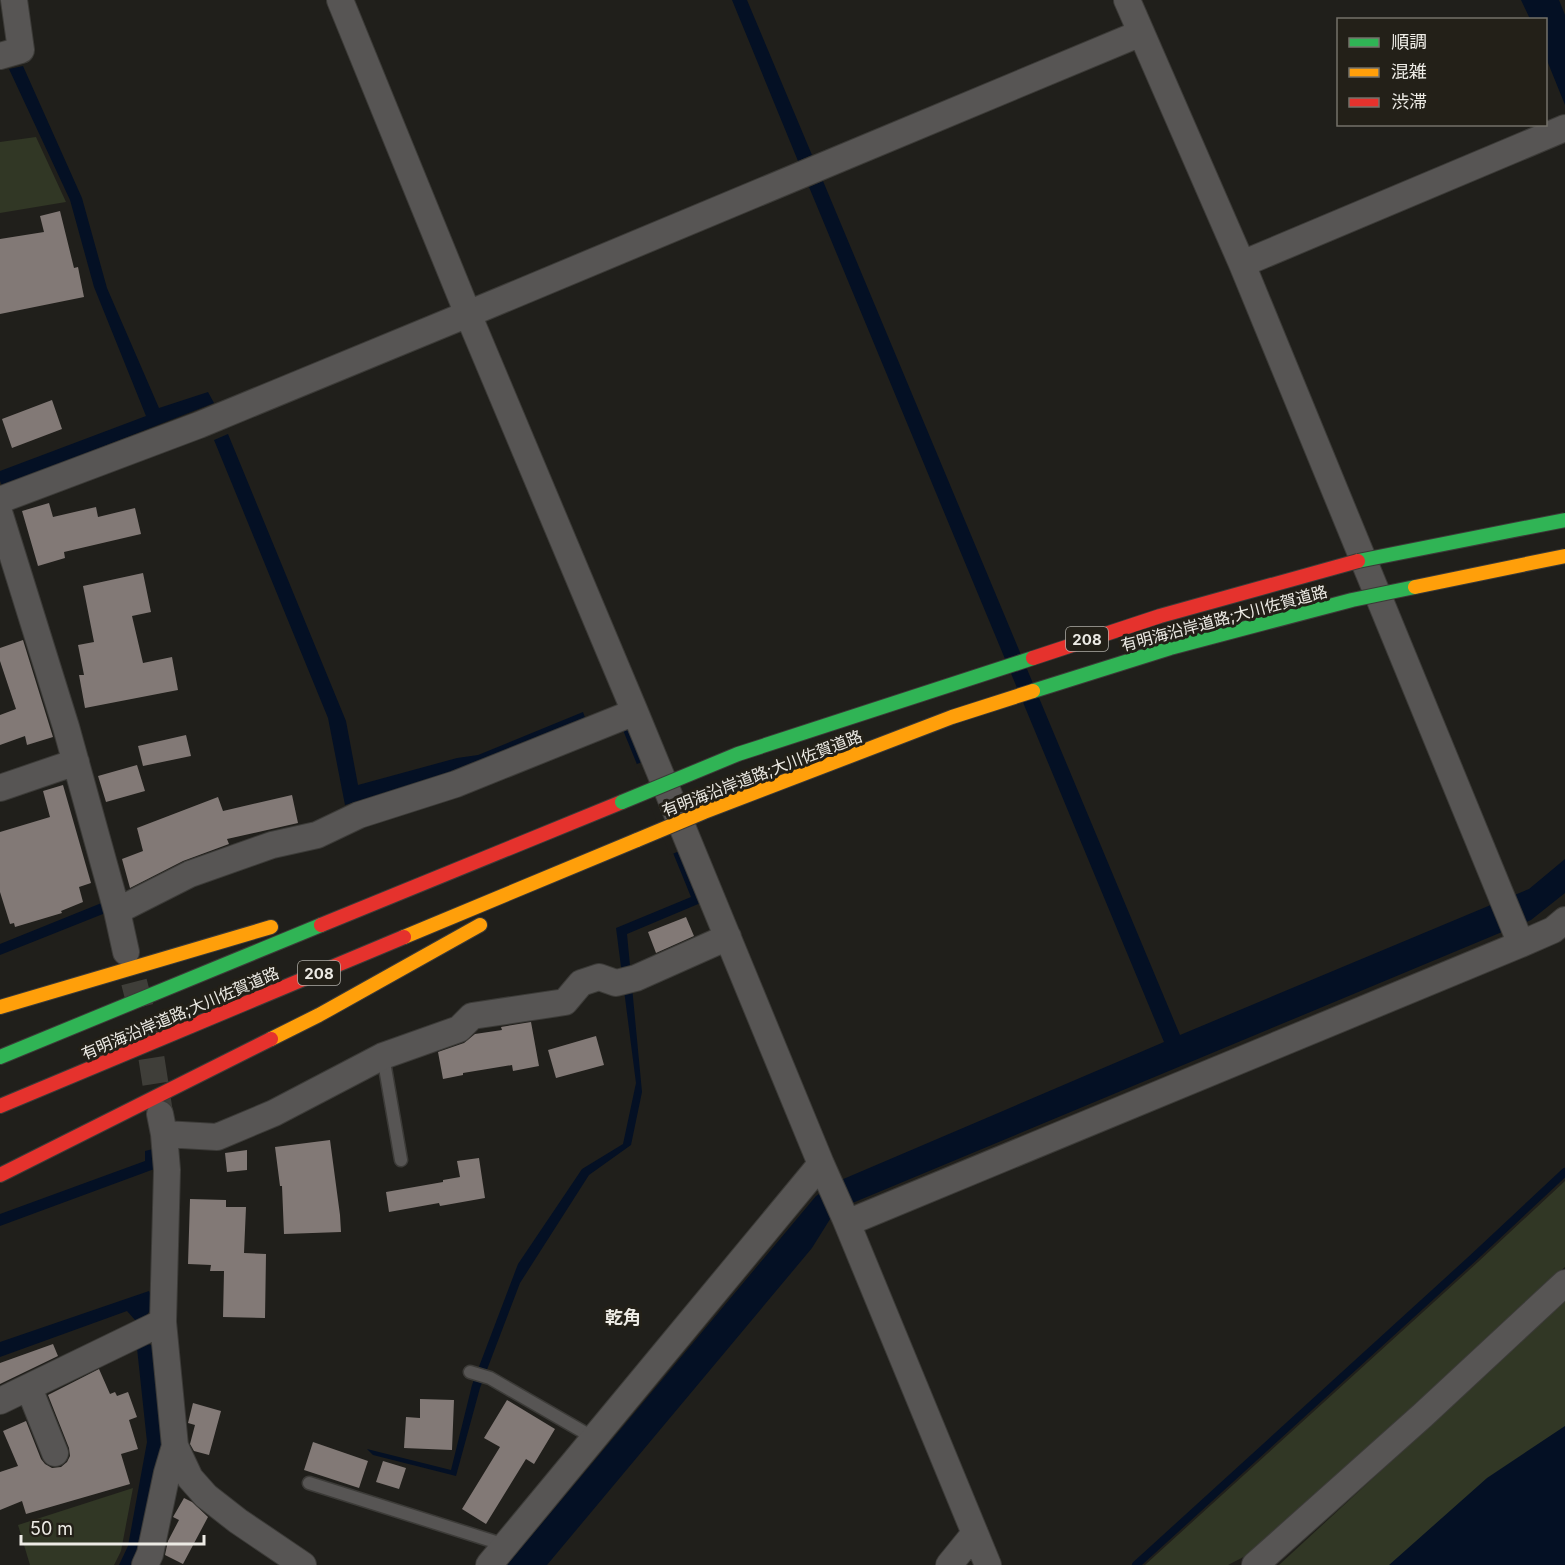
<svg xmlns="http://www.w3.org/2000/svg" width="1565" height="1565" viewBox="0 0 1565 1565" font-family="Inter,'Noto Sans JP',sans-serif">
<style>
.green{fill:#313725}
.water{fill:#041024}
.pier{fill:#201f1b}
.lines{fill:none;stroke-linecap:round;stroke-linejoin:round}
.stream{stroke:#041024;stroke-width:8}
.building{fill:#827976}
.street-tunnel{stroke:#3f3e39;stroke-width:26;stroke-dasharray:26 13;stroke-linecap:butt}
.lane-casing{stroke:#3c3b38;stroke-width:15}
.street-casing{stroke:#3c3b38;stroke-width:28}
.fast-casing{stroke:#3c3b38;stroke-width:16}
.slow-casing{stroke:#3c3b38;stroke-width:16}
.jam-casing{stroke:#3c3b38;stroke-width:16}
.lane{stroke:#575554;stroke-width:12}
.street{stroke:#575554;stroke-width:26}
.fast{stroke:#30b455;stroke-width:14}
.slow{stroke:#ff9f0a;stroke-width:14}
.jam{stroke:#e5322d;stroke-width:14}
.fast-bridge-casing{stroke:#3c3b38;stroke-width:16;stroke-linecap:butt}
.slow-bridge-casing{stroke:#3c3b38;stroke-width:16;stroke-linecap:butt}
.jam-bridge-casing{stroke:#3c3b38;stroke-width:16;stroke-linecap:butt}
.fast-bridge{stroke:#30b455;stroke-width:14}
.slow-bridge{stroke:#ff9f0a;stroke-width:14}
.jam-bridge{stroke:#e5322d;stroke-width:14}
.labels{text-anchor:middle;dominant-baseline:central;stroke-width:6;stroke-linejoin:round;paint-order:stroke}
.shield{fill:#232018;stroke:#b0aea8;stroke-width:1.5}
.shield-label{font-size:15px;font-weight:bold;fill:#edebe5}
.street-label{font-size:16px;fill:#edebe5;stroke:#232018}
.neighbourhood-label{font-size:18px;font-weight:bold;fill:#edebe5;stroke:#232018}
</style>
<rect width="100%" height="100%" fill="#201f1b"/>
<path class="green" d="M 36,137 L 66,202 L 0,213 L 0,142 Z
M 1565,1181 L 1565,1267 L 1261,1548 L 1228,1565 L 1145,1565 L 1478,1262 Z
M 1565,1301 L 1565,1456 L 1431,1565 L 1279,1565 Z
M 133,1488 L 121,1551 L 114,1565 L 30,1565 L 18,1525 Z"/>
<path class="water" d="M 732,0 L 747,0 L 812,155 L 798,161 Z
M 1521,0 L 1559,0 L 1565,15 L 1565,105 L 1546,58 L 1546,20 L 1530,19 Z
M 23,66 L 82,198 L 107,288 L 159,408 L 208,392 L 214,403 L 2,486 L 0,481 L 0,471 L 146,416 L 94,287 L 70,200 L 9,69 Z
M 823,181 L 1180,1035 L 1529,889 L 1565,859 L 1565,893 L 1531,920 L 850,1204 L 832,1216 L 812,1248 L 547,1565 L 507,1565 L 816,1196 L 841,1180 L 1164,1042 L 809,187 Z
M 228,434 L 346,721 L 358,785 L 457,758 L 478,755 L 583,712 L 587,723 L 481,764 L 345,805 L 328,718 L 214,440 Z
M 631,727 L 703,902 L 627,934 L 642,1092 L 631,1145 L 589,1175 L 520,1283 L 480,1388 L 456,1476 L 373,1455 L 367,1449 L 451,1470 L 472,1385 L 518,1264 L 582,1169 L 623,1144 L 636,1083 L 616,928 L 691,897 L 623,730 Z
M 104,902 L 108,912 L 0,955 L 0,944 Z
M 157,1148 L 157,1168 L 0,1226 L 0,1214 L 145,1161 L 145,1151 Z
M 149,1291 L 155,1304 L 143,1320 L 135,1320 L 127,1311 L 0,1357 L 0,1342 Z
M 146,1343 L 155,1347 L 163,1444 L 133,1565 L 119,1565 L 128,1546 L 147,1442 L 137,1348 Z
M 1565,1426 L 1565,1565 L 1389,1565 L 1487,1478 Z"/>
<path class="pier" d="M 648,760 L 684,849 L 670,855 L 634,765 Z"/>
<g class="lines">
<path class="stream" d="M 1136,1565 L 1473,1258 L 1565,1172"/>
</g>
<path class="building" d="M 60,211 L 74,268 L 78,267 L 84,297 L 0,314 L 0,239 L 44,232 L 40,216 Z
M 52,400 L 62,429 L 12,448 L 2,419 Z
M 49,503 L 53,517 L 96,507 L 98,517 L 135,508 L 141,534 L 64,552 L 65,558 L 38,566 L 22,511 Z
M 143,573 L 151,612 L 132,616 L 143,663 L 172,657 L 178,690 L 85,708 L 79,675 L 84,675 L 78,645 L 94,642 L 83,586 Z
M 23,640 L 53,737 L 27,745 L 25,736 L 0,745 L 0,715 L 16,709 L 0,661 L 0,648 Z
M 186,735 L 191,756 L 143,766 L 138,746 Z
M 137,765 L 145,791 L 106,802 L 98,776 Z
M 63,785 L 91,883 L 79,887 L 83,902 L 61,911 L 62,913 L 15,927 L 14,923 L 10,924 L 0,892 L 0,832 L 50,817 L 43,791 Z
M 292,795 L 298,823 L 227,839 L 229,844 L 183,861 L 130,888 L 122,859 L 143,851 L 137,828 L 218,797 L 223,811 Z
M 686,917 L 694,936 L 656,953 L 648,932 Z
M 531,1022 L 539,1066 L 513,1071 L 512,1065 L 463,1073 L 463,1075 L 443,1079 L 438,1052 L 464,1043 L 475,1034 L 502,1030 L 501,1027 Z
M 596,1036 L 604,1065 L 556,1078 L 548,1050 Z
M 330,1140 L 340,1215 L 341,1232 L 284,1234 L 282,1186 L 280,1186 L 275,1147 Z
M 247,1150 L 247,1170 L 227,1172 L 225,1153 Z
M 479,1158 L 485,1198 L 440,1206 L 439,1203 L 389,1212 L 386,1192 L 443,1182 L 443,1180 L 460,1177 L 457,1161 Z
M 190,1199 L 226,1200 L 226,1207 L 246,1207 L 244,1253 L 266,1254 L 265,1318 L 223,1317 L 224,1271 L 210,1271 L 211,1265 L 188,1264 Z
M 53,1344 L 58,1356 L 0,1384 L 0,1363 Z
M 99,1369 L 110,1394 L 115,1392 L 117,1396 L 128,1392 L 137,1417 L 129,1420 L 138,1449 L 121,1454 L 130,1484 L 26,1514 L 22,1501 L 0,1510 L 0,1472 L 18,1466 L 3,1431 L 26,1421 L 41,1459 L 45,1464 L 52,1468 L 61,1467 L 67,1462 L 70,1456 L 69,1448 L 48,1395 Z
M 420,1399 L 454,1400 L 452,1450 L 404,1448 L 406,1417 L 420,1418 Z
M 507,1400 L 555,1429 L 534,1464 L 526,1459 L 486,1524 L 462,1509 L 500,1447 L 484,1438 Z
M 193,1403 L 221,1411 L 209,1455 L 194,1451 L 190,1444 L 195,1425 L 188,1423 Z
M 313,1442 L 368,1461 L 359,1488 L 304,1470 Z
M 383,1461 L 406,1468 L 399,1489 L 376,1482 Z
M 184,1498 L 192,1502 L 208,1517 L 183,1564 L 165,1555 L 168,1541 L 179,1520 L 173,1517 Z"/>
<g class="lines">
<path class="street-tunnel" d="M 134,982 L 148,1036 L 160,1113"/>
<g class="lane-casing">
<path id="lane" d="M 383,1056 L 401,1160
M 470,1372 L 490,1378 L 594,1438
M 309,1483 L 505,1545"/>
</g>
<g class="street-casing">
<path id="street" d="M 340,0 L 468,314 L 635,712 L 821,1164 L 845,1218 L 988,1565
M 1127,0 L 1242,264 L 1521,944
M 0,56 L 21,50 L 14,0
M 1242,264 L 1565,128
M 0,500 L 199,425 L 468,314 L 1141,33
M 0,515 L 66,727 L 117,911 L 126,952
M 0,788 L 76,762
M 117,911 L 190,874 L 272,845 L 317,835 L 359,815 L 456,784 L 635,712
M 160,1114 L 164,1134 L 167,1170 L 163,1322 L 175,1446 L 190,1478 L 206,1496 L 238,1521 L 303,1565
M 164,1134 L 217,1137 L 274,1113 L 383,1056 L 459,1029 L 472,1016 L 565,1002 L 581,983 L 599,977 L 616,983 L 636,978 L 728,937
M 847,1223 L 1521,944 L 1553,930 L 1565,920
M 29,1388 L 55,1453
M 0,1401 L 163,1322
M 145,1565 L 150,1554 L 167,1473 L 175,1446
M 489,1565 L 821,1164
M 949,1565 L 975,1533
M 1255,1565 L 1423,1415 L 1565,1283"/>
</g>
<g class="fast-casing">
<path id="fast" d="M 0,1057 L 321,925"/>
</g>
<g class="slow-casing">
<path id="slow" d="M 404,937 L 637,840
M 0,1007 L 271,927
M 271,1039 L 319,1015 L 480,925"/>
</g>
<g class="jam-casing">
<path id="jam" d="M 321,925 L 622,802
M 0,1106 L 404,937
M 0,1175 L 271,1039"/>
</g>
<use href="#lane" class="lane"/>
<use href="#street" class="street"/>
<use href="#fast" class="fast"/>
<use href="#slow" class="slow"/>
<use href="#jam" class="jam"/>
<g class="fast-bridge-casing">
<path id="fast-bridge" d="M 1358,561 L 1565,520
M 1033,691 L 1170,648 L 1352,600 L 1415,587
M 622,802 L 738,754 L 1033,658"/>
</g>
<g class="slow-bridge-casing">
<path id="slow-bridge" d="M 1415,587 L 1565,556
M 637,840 L 704,812 L 952,717 L 1033,691"/>
</g>
<g class="jam-bridge-casing">
<path id="jam-bridge" d="M 1033,658 L 1160,616 L 1358,561"/>
</g>
<use href="#fast-bridge" class="fast-bridge"/>
<use href="#slow-bridge" class="slow-bridge"/>
<use href="#jam-bridge" class="jam-bridge"/>
</g>
<g class="labels">
<g class="shield">
<rect x="1066" y="627" width="42" height="24" rx="4.5"/>
<rect x="298" y="961" width="42" height="24" rx="4.5"/>
</g>
<g class="shield-label">
<text x="1087" y="639">208</text>
<text x="319" y="973">208</text>
</g>
<g class="street-label">
<text transform="translate(1224 618) rotate(-15)">有明海沿岸道路;大川佐賀道路</text>
<text transform="translate(762 773) rotate(-21)">有明海沿岸道路;大川佐賀道路</text>
<text transform="translate(180 1013) rotate(-23)">有明海沿岸道路;大川佐賀道路</text>
</g>
<g class="neighbourhood-label">
<text x="623" y="1317">乾角</text>
</g>
</g>
<rect x="1337" y="18" width="210" height="108" fill="#232018" stroke="#74716a" stroke-width="1.5"/>
<rect x="1349" y="38" width="30" height="9" fill="#30b455" stroke="#74716a" stroke-width="1.5"/>
<text x="1391" y="48" font-size="18" fill="#edebe5">順調</text>
<rect x="1349" y="68" width="30" height="9" fill="#ff9f0a" stroke="#74716a" stroke-width="1.5"/>
<text x="1391" y="78" font-size="18" fill="#edebe5">混雑</text>
<rect x="1349" y="98" width="30" height="9" fill="#e5322d" stroke="#74716a" stroke-width="1.5"/>
<text x="1391" y="108" font-size="18" fill="#edebe5">渋滞</text>
<path d="M21 1535v9h183v-9" fill="none" stroke="#edebe5" stroke-width="3"/>
<text x="30" y="1535" font-size="18" fill="#edebe5" stroke="#232018" stroke-width="4.5" paint-order="stroke">50 m</text>
</svg>
